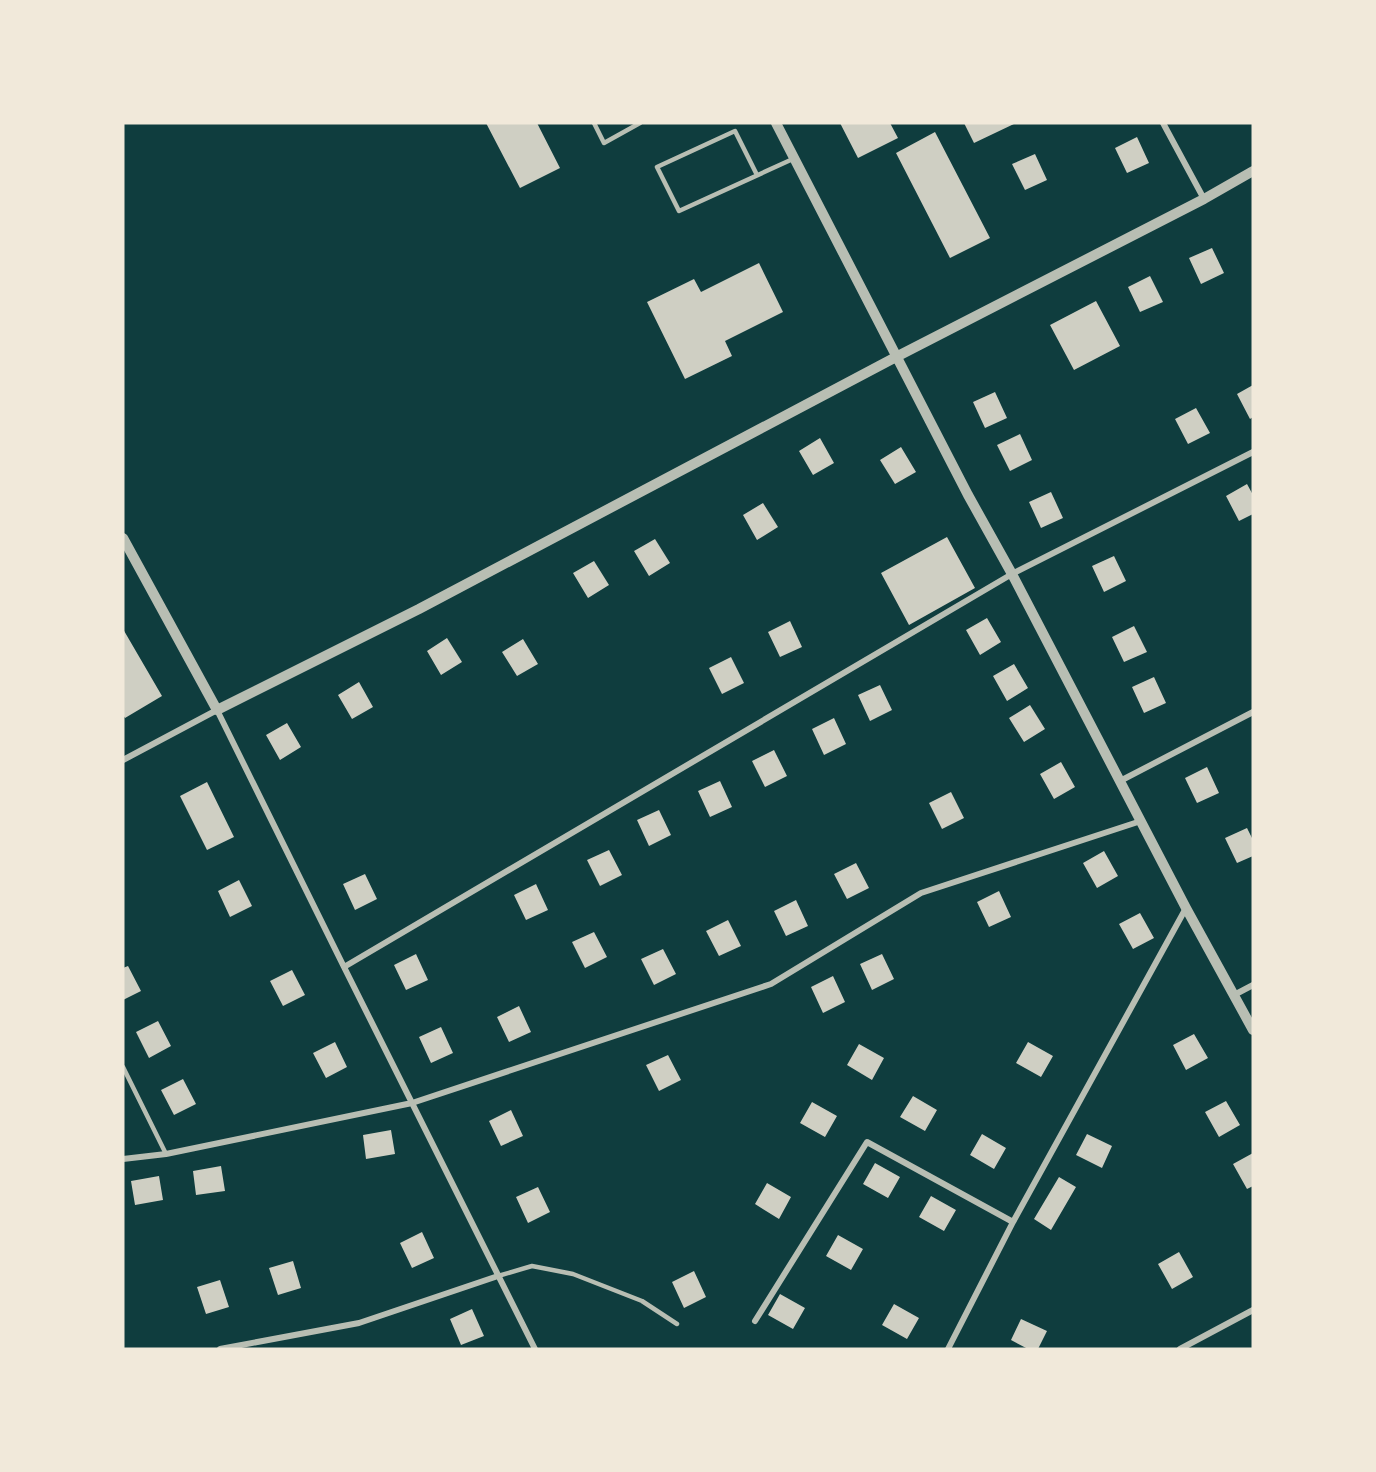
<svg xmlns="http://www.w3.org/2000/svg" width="1376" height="1472" viewBox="0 0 1376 1472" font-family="Arial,sans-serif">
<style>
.building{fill:#cfcfc3}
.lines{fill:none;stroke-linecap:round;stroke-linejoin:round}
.service{stroke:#b8beb3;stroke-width:4.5}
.minor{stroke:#b8beb3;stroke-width:6}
.tertiary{stroke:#b8beb3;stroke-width:10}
</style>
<rect width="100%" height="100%" fill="#0f3d3e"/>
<path class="building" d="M 486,123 L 537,123 L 560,168 L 520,188 Z
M 840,123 L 890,123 L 898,138 L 858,158 Z
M 964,123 L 1016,123 L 974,143 Z
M 935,132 L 990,238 L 950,258 L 896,153 Z
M 1137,137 L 1149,163 L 1127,173 L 1115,148 Z
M 1035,154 L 1047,180 L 1025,190 L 1012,164 Z
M 1212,248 L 1224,273 L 1201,284 L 1189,258 Z
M 759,263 L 783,312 L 725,341 L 732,356 L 685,379 L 647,302 L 694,279 L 701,292 Z
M 1150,276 L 1163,302 L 1140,312 L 1128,287 Z
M 1096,301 L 1120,346 L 1074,370 L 1050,325 Z
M 1253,385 L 1253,417 L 1250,419 L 1237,394 Z
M 995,392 L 1007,418 L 985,428 L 973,402 Z
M 1196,408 L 1210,433 L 1188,444 L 1175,419 Z
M 1020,434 L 1032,460 L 1010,471 L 997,445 Z
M 820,438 L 834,463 L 813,475 L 799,451 Z
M 901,447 L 916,472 L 895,484 L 880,460 Z
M 1247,484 L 1253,495 L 1253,514 L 1239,521 L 1226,496 Z
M 1051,492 L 1063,518 L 1041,528 L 1029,502 Z
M 763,503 L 778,527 L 757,540 L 743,515 Z
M 947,537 L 975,588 L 909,625 L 881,573 Z
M 655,539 L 670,563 L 649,576 L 634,551 Z
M 1114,556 L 1126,581 L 1104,592 L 1092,566 Z
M 594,561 L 609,585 L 588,598 L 573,573 Z
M 987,618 L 1001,642 L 980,655 L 966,630 Z
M 790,621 L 802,647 L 780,657 L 768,632 Z
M 1134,626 L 1147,652 L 1124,662 L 1112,637 Z
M 123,629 L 162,696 L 125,718 L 123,715 Z
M 447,638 L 462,662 L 441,675 L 427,651 Z
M 523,639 L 538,664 L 517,676 L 502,652 Z
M 731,657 L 744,683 L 722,694 L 709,668 Z
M 1014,664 L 1028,688 L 1007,701 L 993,676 Z
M 1154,677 L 1166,703 L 1144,713 L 1132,687 Z
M 359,682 L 373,707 L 352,719 L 338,695 Z
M 880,685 L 892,710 L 870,721 L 858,695 Z
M 1030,705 L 1045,729 L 1024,742 L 1009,718 Z
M 834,718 L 846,744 L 824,755 L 812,729 Z
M 287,723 L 301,747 L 280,760 L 266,735 Z
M 774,750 L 787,776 L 765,787 L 752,761 Z
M 1061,762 L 1075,787 L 1054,799 L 1040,774 Z
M 1207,767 L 1219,793 L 1197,803 L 1185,778 Z
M 720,781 L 732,807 L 710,817 L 698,791 Z
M 207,782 L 234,837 L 207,850 L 180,796 Z
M 951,792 L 964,818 L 942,829 L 929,803 Z
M 659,810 L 671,835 L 649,846 L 637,820 Z
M 1247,828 L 1253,840 L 1253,856 L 1237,863 L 1225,838 Z
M 609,850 L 622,875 L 600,886 L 587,860 Z
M 1104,851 L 1118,876 L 1097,888 L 1083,863 Z
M 856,863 L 869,888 L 847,899 L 834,874 Z
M 365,874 L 377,899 L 355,910 L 343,884 Z
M 239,880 L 252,906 L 230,917 L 218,891 Z
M 536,884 L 548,910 L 526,920 L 514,895 Z
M 999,891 L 1011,917 L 989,927 L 977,902 Z
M 796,900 L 808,926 L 786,936 L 774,911 Z
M 1140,913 L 1154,938 L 1133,949 L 1119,924 Z
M 728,920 L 741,946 L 719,956 L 706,931 Z
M 594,932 L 607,957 L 585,968 L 572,942 Z
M 663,949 L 676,974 L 654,985 L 641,959 Z
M 416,954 L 428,980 L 406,990 L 394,965 Z
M 882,954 L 894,979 L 872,990 L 860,964 Z
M 128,966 L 141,991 L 123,1000 L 123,968 Z
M 292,970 L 305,995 L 283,1006 L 270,981 Z
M 833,976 L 845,1002 L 823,1013 L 811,987 Z
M 519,1006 L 531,1032 L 509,1042 L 497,1017 Z
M 158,1021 L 171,1046 L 149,1058 L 136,1032 Z
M 441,1027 L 453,1053 L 431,1063 L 419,1037 Z
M 1194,1034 L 1208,1058 L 1186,1070 L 1173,1045 Z
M 335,1042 L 347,1067 L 326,1078 L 313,1053 Z
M 1028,1042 L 1053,1056 L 1041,1077 L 1016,1063 Z
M 859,1044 L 884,1058 L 872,1080 L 847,1065 Z
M 668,1055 L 681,1080 L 659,1091 L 646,1065 Z
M 183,1079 L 196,1104 L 174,1115 L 161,1090 Z
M 913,1096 L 937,1110 L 925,1131 L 900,1117 Z
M 1226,1101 L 1240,1125 L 1219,1137 L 1205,1112 Z
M 812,1102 L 837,1116 L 825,1137 L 800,1123 Z
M 511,1110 L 523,1136 L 501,1146 L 489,1121 Z
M 391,1130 L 395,1154 L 366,1159 L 363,1135 Z
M 982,1134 L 1006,1148 L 994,1169 L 970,1155 Z
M 1087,1134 L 1112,1146 L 1102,1168 L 1076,1155 Z
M 1253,1153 L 1253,1186 L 1247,1189 L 1233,1164 Z
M 875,1163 L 900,1177 L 888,1198 L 863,1184 Z
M 221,1166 L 225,1191 L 196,1195 L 193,1171 Z
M 159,1176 L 163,1200 L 135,1205 L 131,1181 Z
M 1059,1177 L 1076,1187 L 1051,1230 L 1034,1219 Z
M 767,1183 L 791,1197 L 779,1219 L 755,1204 Z
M 538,1187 L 550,1212 L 528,1223 L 516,1197 Z
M 931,1196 L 956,1210 L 944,1231 L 919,1217 Z
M 422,1232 L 434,1258 L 412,1268 L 400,1243 Z
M 838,1235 L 863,1249 L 851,1270 L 826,1256 Z
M 1179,1252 L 1193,1277 L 1172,1289 L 1158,1264 Z
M 293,1261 L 301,1288 L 278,1295 L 269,1268 Z
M 694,1271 L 706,1297 L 684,1308 L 672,1282 Z
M 220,1280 L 229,1307 L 206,1314 L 197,1287 Z
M 780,1294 L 805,1308 L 793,1329 L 768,1315 Z
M 894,1304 L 919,1318 L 907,1339 L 882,1325 Z
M 472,1309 L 484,1336 L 461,1345 L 450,1319 Z
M 1021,1319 L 1047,1331 L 1038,1349 L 1028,1349 L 1011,1340 Z"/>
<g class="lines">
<path class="service" d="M 594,123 L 604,143 L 640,123
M 757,175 L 735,131 L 657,167 L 679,211 L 795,158
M 123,1067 L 166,1154
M 498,1276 L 532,1266 L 573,1274 L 642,1301 L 677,1324"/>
<path class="minor" d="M 1163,123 L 1204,199
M 123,760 L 217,710 L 344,967 L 535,1349
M 1120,781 L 1253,712
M 344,967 L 1012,574 L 1253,452
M 1234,995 L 1253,985
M 123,1159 L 166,1154 L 412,1103 L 771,984 L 921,893 L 1141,821
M 755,1321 L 867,1142 L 1013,1222
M 220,1349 L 359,1323 L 498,1276
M 948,1349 L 1013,1222 L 1186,908
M 1180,1349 L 1253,1310"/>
<path class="tertiary" d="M 776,123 L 968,495 L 1012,574 L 1186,908 L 1253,1030
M 123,538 L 217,710 L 419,609 L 896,357 L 1204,199 L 1253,171"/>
</g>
<rect width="1376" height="1472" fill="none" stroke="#f1e9da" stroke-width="249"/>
</svg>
